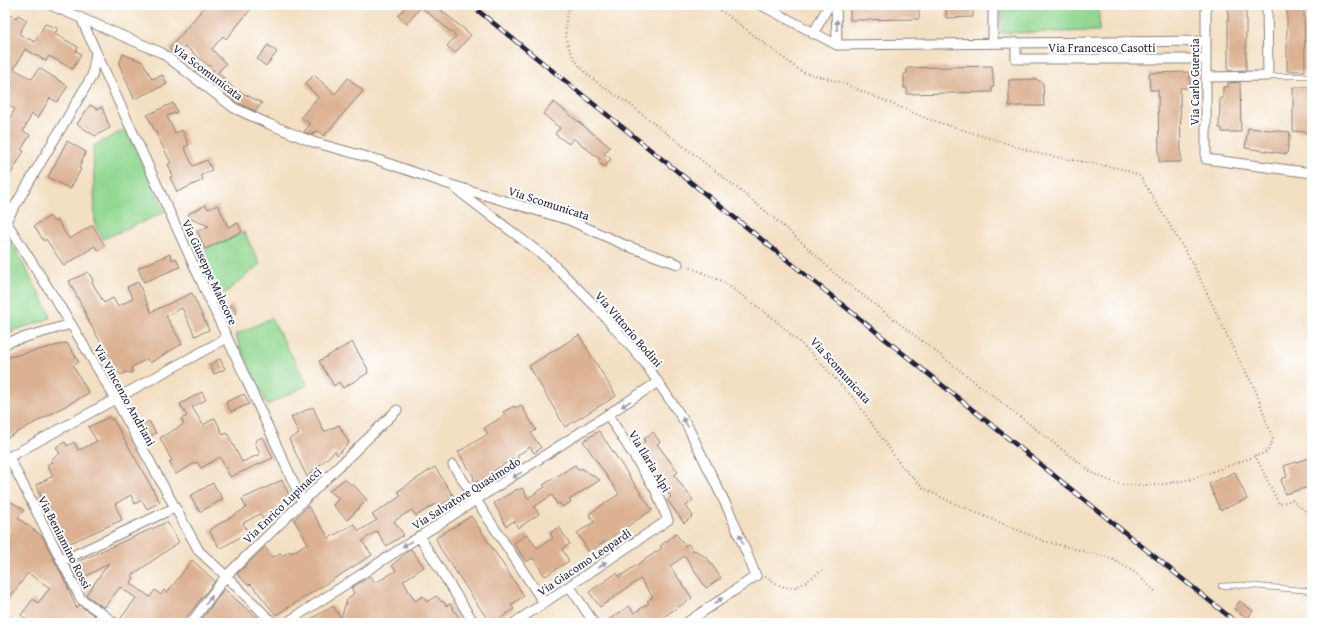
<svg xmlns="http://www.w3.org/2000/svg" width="1317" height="628" viewBox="0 0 1317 628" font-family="'Gentium Book Plus',serif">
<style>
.green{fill:#91d791;stroke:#5a7c66}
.building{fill:#dcb192}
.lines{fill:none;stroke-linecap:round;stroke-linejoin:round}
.service-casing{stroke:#8a807e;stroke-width:6}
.minor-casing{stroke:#8a807e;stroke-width:11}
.secondary-casing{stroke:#8a807e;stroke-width:14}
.path{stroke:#8a807e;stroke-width:2;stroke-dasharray:1 3;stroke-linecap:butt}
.service{stroke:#fff;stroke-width:4.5}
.minor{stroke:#fff;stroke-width:9}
.secondary{stroke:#fff;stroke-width:12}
.rail-casing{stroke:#22223b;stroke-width:4.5}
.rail{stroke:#fff;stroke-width:3;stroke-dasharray:9;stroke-linecap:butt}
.oneway{fill:#9c9ca7}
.labels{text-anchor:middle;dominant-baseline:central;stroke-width:4;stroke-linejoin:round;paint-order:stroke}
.street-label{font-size:12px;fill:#22223b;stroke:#fff}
</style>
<rect width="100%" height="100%" fill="#fff"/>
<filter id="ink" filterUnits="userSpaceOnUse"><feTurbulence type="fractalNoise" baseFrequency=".025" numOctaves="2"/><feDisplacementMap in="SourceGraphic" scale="8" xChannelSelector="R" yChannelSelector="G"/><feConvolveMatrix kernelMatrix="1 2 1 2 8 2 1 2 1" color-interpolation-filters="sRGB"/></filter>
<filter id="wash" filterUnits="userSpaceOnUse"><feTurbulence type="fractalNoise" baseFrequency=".012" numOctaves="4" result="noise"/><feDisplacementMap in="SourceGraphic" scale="16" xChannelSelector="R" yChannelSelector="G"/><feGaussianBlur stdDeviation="0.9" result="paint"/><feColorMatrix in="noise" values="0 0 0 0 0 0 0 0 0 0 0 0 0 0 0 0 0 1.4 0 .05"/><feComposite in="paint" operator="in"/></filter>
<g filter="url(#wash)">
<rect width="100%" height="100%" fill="#f3dfc2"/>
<path class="green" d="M 1001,5 L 1099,5 L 1099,31 L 1001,33 Z
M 126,129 L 165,212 L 103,239 L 95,224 L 93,146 Z
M 244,232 L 260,264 L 219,298 L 199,252 Z
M 5,234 L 10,239 L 50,314 L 49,319 L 5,333 Z
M 271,318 L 308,385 L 267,405 L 235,335 Z"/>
<g id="blocks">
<path class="building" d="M 206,5 L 245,5 L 251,9 L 226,39 L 223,36 L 212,49 L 226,64 L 218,72 L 233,88 L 262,103 L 255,111 L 236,102 L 216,86 L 207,77 L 214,70 L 185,46 L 178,56 L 169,49 Z
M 407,5 L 435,5 L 471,35 L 455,53 L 447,46 L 456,36 L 421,7 L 407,23 L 398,16 Z
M 850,5 L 919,5 L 919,19 L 850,20 Z
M 946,5 L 973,5 L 973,17 L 946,18 Z
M 1228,5 L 1246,5 L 1246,70 L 1228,71 Z
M 1287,5 L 1304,5 L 1305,71 L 1287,71 Z
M 8,14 L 16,18 L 18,15 L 27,20 L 19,34 L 35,42 L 45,24 L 58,28 L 55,34 L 78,47 L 76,51 L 81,54 L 73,69 L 49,56 L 46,61 L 25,49 L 14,69 L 32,79 L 39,68 L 68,86 L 57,102 L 50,98 L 38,118 L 32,114 L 23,131 L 30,135 L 21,150 L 24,151 L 5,184 L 5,125 L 15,109 L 5,103 L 5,46 L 9,39 L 5,37 L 5,20 Z
M 268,45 L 277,52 L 266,66 L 257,59 Z
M 123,54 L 143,62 L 152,79 L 163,75 L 167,84 L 134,99 L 119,64 Z
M 992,66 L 994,87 L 992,87 L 992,92 L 907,94 L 907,88 L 904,88 L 904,74 L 907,74 L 907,68 Z
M 1190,72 L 1190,88 L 1180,88 L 1181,162 L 1159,162 L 1158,90 L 1150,90 L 1149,73 Z
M 314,75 L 335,94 L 348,78 L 363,91 L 324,136 L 317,130 L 312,135 L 304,132 L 310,124 L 301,117 L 318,97 L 305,84 Z
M 1036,79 L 1043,83 L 1044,106 L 1009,106 L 1009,80 Z
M 1240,82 L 1241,132 L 1222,132 L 1222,128 L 1219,128 L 1220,98 L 1223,98 L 1223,87 L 1228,87 L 1228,83 Z
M 1293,87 L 1311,87 L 1311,132 L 1293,131 Z
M 554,102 L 610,147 L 604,154 L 611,159 L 605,167 L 598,162 L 600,159 L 573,138 L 569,144 L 555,134 L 560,128 L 543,114 Z
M 173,103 L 177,112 L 167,116 L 175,133 L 182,130 L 189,145 L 184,147 L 193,166 L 207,160 L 212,170 L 201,175 L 203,180 L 177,192 L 170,177 L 173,176 L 168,164 L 171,163 L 147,115 Z
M 90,105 L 97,109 L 102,107 L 110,128 L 95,136 L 77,124 Z
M 1248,128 L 1290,132 L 1287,154 L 1245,148 Z
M 67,141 L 86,152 L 79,168 L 81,169 L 79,173 L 70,189 L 48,177 Z
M 206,205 L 208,209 L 218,205 L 228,227 L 238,223 L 242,232 L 205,249 L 197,231 L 209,226 L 191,219 L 188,214 Z
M 50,216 L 54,222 L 57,220 L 69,239 L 93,225 L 105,246 L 98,251 L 95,246 L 64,266 L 46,239 L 44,241 L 34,226 Z
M 170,254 L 172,260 L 176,258 L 180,267 L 144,282 L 138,268 Z
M 88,272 L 93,280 L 92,282 L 104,303 L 113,298 L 118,307 L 133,298 L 127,287 L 138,282 L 151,312 L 192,293 L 209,330 L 195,336 L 182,308 L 166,316 L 182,344 L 150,363 L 147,359 L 132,367 L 132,373 L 126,372 L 121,375 L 108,359 L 108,355 L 86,317 L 87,316 L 69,281 Z
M 233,305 L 236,313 L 228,317 L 224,309 Z
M 579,335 L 616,396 L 565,427 L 529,366 Z
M 352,342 L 368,369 L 367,370 L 368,373 L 343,388 L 339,382 L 334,386 L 319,361 Z
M 67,343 L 79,362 L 73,366 L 89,393 L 5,439 L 5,424 L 10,421 L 5,411 L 5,358 Z
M 220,359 L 225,369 L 214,374 L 210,364 Z
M 202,392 L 206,400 L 192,407 L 203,425 L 215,418 L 223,435 L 227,433 L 242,462 L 260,454 L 255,443 L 256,440 L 263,437 L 273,458 L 230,477 L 220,457 L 201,468 L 197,462 L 176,474 L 169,462 L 172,461 L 160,438 L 184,424 L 181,419 L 187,416 L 180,404 Z
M 244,394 L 249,404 L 231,412 L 226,402 Z
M 521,405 L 536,430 L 531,433 L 541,448 L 534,453 L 530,447 L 518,455 L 518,459 L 512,459 L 493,471 L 494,473 L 486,479 L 483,484 L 473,480 L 474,477 L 458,452 L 488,434 L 484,428 L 505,415 L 503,412 L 514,406 L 515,408 Z
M 313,407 L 324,432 L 339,425 L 349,443 L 337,455 L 335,451 L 307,477 L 289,439 L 299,434 L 291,417 Z
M 109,417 L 111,420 L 113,419 L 160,502 L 147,509 L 142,500 L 135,504 L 131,495 L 115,504 L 122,520 L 63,546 L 36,485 L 53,476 L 47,465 L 53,462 L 51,459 L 60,454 L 56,447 L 65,442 L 67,446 L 74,442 L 78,450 L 82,449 L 97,441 L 88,427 Z
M 149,421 L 156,433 L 148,438 L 141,426 Z
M 599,431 L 652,510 L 589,552 L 577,533 L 594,522 L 589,514 L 619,494 L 583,441 Z
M 653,432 L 660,442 L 657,444 L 678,472 L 674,475 L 693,500 L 686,506 L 693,516 L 684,523 L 667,500 L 671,497 L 651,469 L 653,467 L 638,446 L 645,442 L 644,439 Z
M 1312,457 L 1312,486 L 1285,494 L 1281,479 L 1287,477 L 1284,466 Z
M 575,465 L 578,469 L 583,469 L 600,480 L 569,500 L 571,502 L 562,507 L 560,503 L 557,504 L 552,495 L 534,507 L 539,514 L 518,528 L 514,521 L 506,526 L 494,503 L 517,489 L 518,490 L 522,488 L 528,498 L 545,487 L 543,485 Z
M 435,467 L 454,497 L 440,506 L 437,503 L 416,516 L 412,510 L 394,521 L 404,535 L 386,546 L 377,531 L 362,541 L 372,555 L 276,615 L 251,584 L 248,585 L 237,574 L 265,547 L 273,558 L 280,553 L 282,556 L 290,551 L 291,553 L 308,543 L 294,520 L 308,506 L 329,538 L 354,524 L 359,531 L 377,520 L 372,515 L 401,496 L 398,491 Z
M 1235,472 L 1247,499 L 1220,510 L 1209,484 Z
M 345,479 L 351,485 L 353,484 L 367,500 L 347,520 L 333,505 L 339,498 L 329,491 Z
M 282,480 L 290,497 L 276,508 L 277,511 L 263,519 L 260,514 L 243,523 L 248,532 L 220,549 L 209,530 L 246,508 L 242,499 Z
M 213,483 L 223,499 L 200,512 L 190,496 Z
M 5,498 L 24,510 L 18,518 L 42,536 L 68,587 L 76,608 L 79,605 L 95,616 L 92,623 L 31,623 L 21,615 L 33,599 L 38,603 L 50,588 L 28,573 L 5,604 L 5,537 L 11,529 L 5,525 Z
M 471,516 L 524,596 L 511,605 L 514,609 L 498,620 L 497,618 L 490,623 L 440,548 L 436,538 Z
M 167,522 L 179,542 L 131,576 L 134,578 L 130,583 L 150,597 L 155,590 L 161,595 L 164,590 L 167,593 L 192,560 L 215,581 L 182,623 L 128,623 L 121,618 L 136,598 L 120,587 L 104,608 L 86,595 L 109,563 L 78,581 L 70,565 Z
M 559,527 L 570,544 L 562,549 L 569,561 L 545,576 L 533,558 L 526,562 L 514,543 L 527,534 L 537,548 L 553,538 L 550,533 Z
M 676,534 L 685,546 L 688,544 L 693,551 L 695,550 L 708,559 L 721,578 L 706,588 L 685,556 L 670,566 L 692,598 L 654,623 L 604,623 L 629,606 L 634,613 L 649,603 L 647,601 L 653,597 L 640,579 L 600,607 L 589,592 L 617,573 L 619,577 L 662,548 L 660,546 Z
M 411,549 L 424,567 L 403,581 L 415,601 L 423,596 L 427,602 L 436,596 L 442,602 L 443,601 L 446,606 L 450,604 L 462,623 L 304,623 L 333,606 L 341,618 L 347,600 L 354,593 L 351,588 L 371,576 L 375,583 L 396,571 L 392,565 Z
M 224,589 L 247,609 L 264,623 L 207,623 L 202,619 Z
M 1240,601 L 1253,611 L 1247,619 L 1234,609 Z"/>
</g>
</g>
<g filter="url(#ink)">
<use href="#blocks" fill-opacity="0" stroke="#8a807e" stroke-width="1"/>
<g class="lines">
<g class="service-casing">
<path id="service" d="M 1268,76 L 1312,76
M 1221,586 L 1244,585 L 1312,591"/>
</g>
<g class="minor-casing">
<path id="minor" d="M 50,5 L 81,18
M 761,5 L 837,45 L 1206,41
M 836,5 L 837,45
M 993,5 L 993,42
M 1206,5 L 1206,159 L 1312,173
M 813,34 L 829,5
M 1016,42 L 1016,59 L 1206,59
M 96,52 L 302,501
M 1206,77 L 1268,76 L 1267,5
M 456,189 L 549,260 L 598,309 L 645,363 L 687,425 L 730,513 L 756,576 L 686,623
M 5,220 L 71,324 L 115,398 L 199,551 L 226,576 L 273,623
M 6,221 L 92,76 L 96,52 L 81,18 L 162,53 L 234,108 L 269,124 L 313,142 L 378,160 L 451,185 L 569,220 L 627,246 L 678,264
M 5,343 L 71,324
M 5,455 L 9,457 L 81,599 L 115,623
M 9,457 L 227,338
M 453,465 L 544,603
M 419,536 L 474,623
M 62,561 L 174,508
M 570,587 L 594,623
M 98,623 L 104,615
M 191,623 L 226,576 L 397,410
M 286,623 L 658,382
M 514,623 L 668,520 L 655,489 L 608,415"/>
</g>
<g class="secondary-casing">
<path id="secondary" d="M 5,622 L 6,623"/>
</g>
<path class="path" d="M 570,5 C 564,22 563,38 572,54 C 584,79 615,93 636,109 C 702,162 773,212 834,273 L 1094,474 L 1113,482 L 1124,485 L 1158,485 L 1192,479 L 1267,452 L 1273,440 L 1256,391 L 1236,354 L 1193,264 L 1140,176 L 1123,169 L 1040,154 L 928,119 L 840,82 L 802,72 L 714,5
M 687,266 L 722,281 L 773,318 L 814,356 L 855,400 L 900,464 L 923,488 L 951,502 L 1044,541 L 1110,558 L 1133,571 L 1156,592
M 5,314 L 8,316 L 8,328 L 12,332
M 1255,455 L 1279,504 L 1292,500 L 1310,515 L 1312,520
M 765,577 C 771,579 776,584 782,586 C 797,592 810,579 822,570"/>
<use href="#service" class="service"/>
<use href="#minor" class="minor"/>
<use href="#secondary" class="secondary"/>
<g class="rail-casing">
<path id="rail" d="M 471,5 L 1237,623"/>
</g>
<use href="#rail" class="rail"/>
</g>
<defs><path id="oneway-solid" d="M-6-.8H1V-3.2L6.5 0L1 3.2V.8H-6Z"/></defs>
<g class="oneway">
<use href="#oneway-solid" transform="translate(837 25) rotate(-91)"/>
<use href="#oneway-solid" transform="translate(626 404) rotate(147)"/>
<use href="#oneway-solid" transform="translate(685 422) rotate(-122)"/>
<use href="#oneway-solid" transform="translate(517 475) rotate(148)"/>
<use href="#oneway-solid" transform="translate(741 539) rotate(-112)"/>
<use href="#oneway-solid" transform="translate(407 544) rotate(147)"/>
<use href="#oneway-solid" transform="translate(602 565) rotate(-34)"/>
<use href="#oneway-solid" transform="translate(209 600) rotate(-53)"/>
<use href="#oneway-solid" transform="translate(718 601) rotate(-34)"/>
</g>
</g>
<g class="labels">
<g class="street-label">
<text x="1102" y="47">Via Francesco Casotti</text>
<text transform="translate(208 72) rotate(37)">Via Scomunicata</text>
<text transform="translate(1194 82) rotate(-90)">Via Carlo Guercia</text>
<text transform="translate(549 203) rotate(18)">Via Scomunicata</text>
<text transform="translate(210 272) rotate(65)">Via Giuseppe Malecore</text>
<text transform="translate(629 329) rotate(49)">Via Vittorio Bodini</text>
<text transform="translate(841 370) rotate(48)">Via Scomunicata</text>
<text transform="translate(125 395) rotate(61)">Via Vincenzo Andriani</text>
<text transform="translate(650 461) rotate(59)">Via Ilaria Alpi</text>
<text transform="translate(466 493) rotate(-32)">Via Salvatore Quasimodo</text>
<text transform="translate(282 505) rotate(-44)">Via Enrico Lupinacci</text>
<text transform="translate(65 542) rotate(63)">Via Beniamino Rossi</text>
<text transform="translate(584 562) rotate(-34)">Via Giacomo Leopardi</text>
</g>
</g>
<rect width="1317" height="628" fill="none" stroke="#fff" stroke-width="20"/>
</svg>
